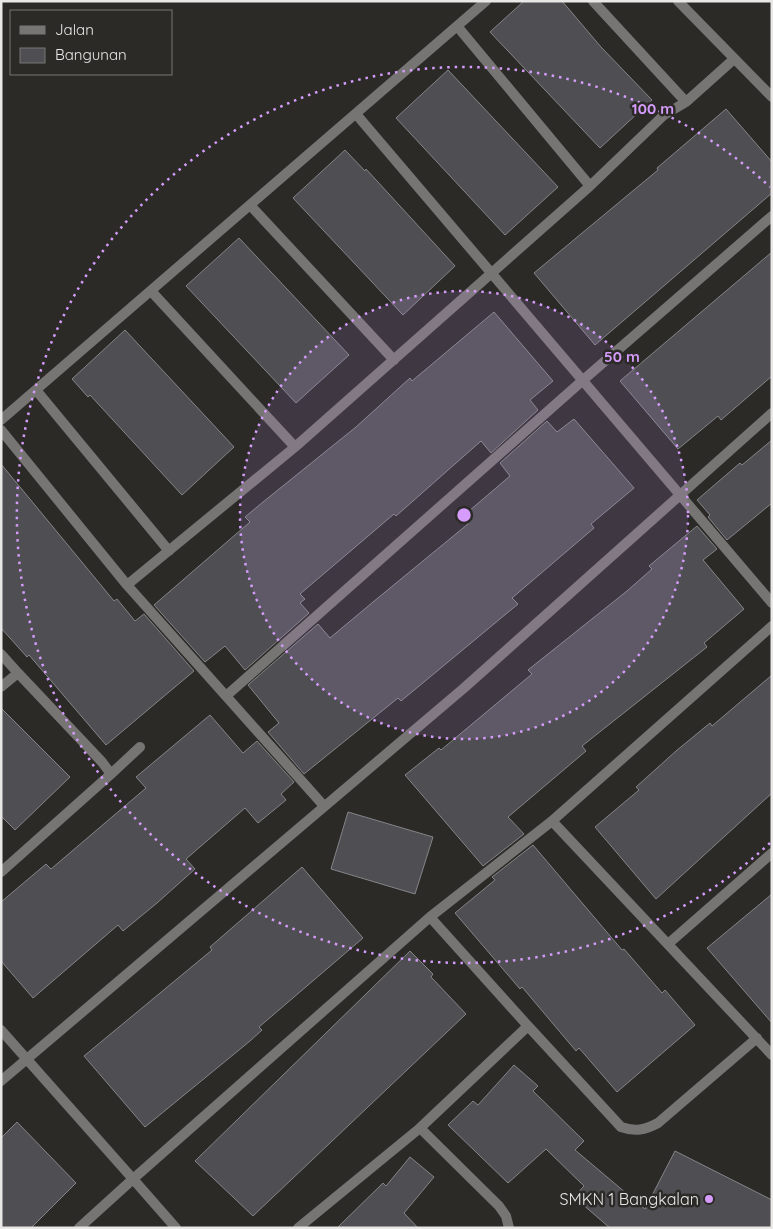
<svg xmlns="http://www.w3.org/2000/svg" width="773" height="1229" viewBox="0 0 773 1229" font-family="Quicksand,sans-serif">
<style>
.building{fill:#4f4f53;stroke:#848588}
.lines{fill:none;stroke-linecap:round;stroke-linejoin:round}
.street{stroke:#777574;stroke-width:10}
.ring{fill:none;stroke:#d59cfb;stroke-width:2.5;stroke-dasharray:2.5 5}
.poi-dot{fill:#d59cfb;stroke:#2b2a27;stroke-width:2}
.labels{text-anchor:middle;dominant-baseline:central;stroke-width:5;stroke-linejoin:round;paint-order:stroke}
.poi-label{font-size:16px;fill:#e9e8e6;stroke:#2b2a27;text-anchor:end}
.centre{fill:#d59cfb;stroke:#2b2a27;stroke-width:2.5}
.ring-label{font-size:15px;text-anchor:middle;font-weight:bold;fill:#d59cfb;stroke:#2b2a27;stroke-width:5;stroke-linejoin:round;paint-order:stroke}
</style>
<rect width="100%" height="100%" fill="#2b2a27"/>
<path class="building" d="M 524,1 L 562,1 L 601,47 L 652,100 L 600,148 L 490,32 Z
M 448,70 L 558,187 L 505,235 L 396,118 Z
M 726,109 L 772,162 L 772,193 L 595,345 L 534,273 L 658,170 L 657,168 Z
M 345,150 L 365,171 L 366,169 L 455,266 L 403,315 L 293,198 Z
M 239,238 L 349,355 L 296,403 L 186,286 Z
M 772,252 L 772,376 L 721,420 L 718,416 L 678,449 L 620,381 Z
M 494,312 L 553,381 L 530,400 L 538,410 L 491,453 L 481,441 L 396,516 L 394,514 L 300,594 L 305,599 L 300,603 L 309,613 L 245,670 L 225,646 L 205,662 L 154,605 L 250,522 L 245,517 L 263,502 L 356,427 L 410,378 L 412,381 Z
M 125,330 L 234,447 L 182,495 L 90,395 L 88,397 L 72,379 Z
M 574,419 L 634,488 L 591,524 L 594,528 L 512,598 L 518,604 L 401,701 L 398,698 L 304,774 L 268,732 L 279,723 L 248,685 L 318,624 L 330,638 L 373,602 L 468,524 L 462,517 L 510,476 L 500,463 L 547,421 L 557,432 Z
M 772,440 L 772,503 L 727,540 L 708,517 L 710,515 L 697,500 L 740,463 L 742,465 Z
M 1,464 L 114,601 L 117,599 L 135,621 L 144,614 L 194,671 L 106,745 L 29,655 L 27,657 L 1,628 Z
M 697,526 L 717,549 L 703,560 L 744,609 L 704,643 L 707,647 L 582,746 L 586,751 L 508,817 L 524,834 L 483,866 L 405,775 L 439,748 L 441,750 L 532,674 L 528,670 L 627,591 L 652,569 L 649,566 Z
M 772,675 L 772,793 L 656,899 L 595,827 L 639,790 L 636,787 L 676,751 L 710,723 L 712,726 Z
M 1,708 L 70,777 L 15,830 L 1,816 Z
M 210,715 L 243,753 L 257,741 L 294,782 L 281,794 L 286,800 L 258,823 L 245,808 L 186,859 L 195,869 L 157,903 L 123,931 L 118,925 L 33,998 L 1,961 L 1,902 L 46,864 L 51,869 L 146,788 L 136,777 Z
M 348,812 L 433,837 L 415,894 L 331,869 Z
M 533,845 L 622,950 L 624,949 L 662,993 L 665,990 L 695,1025 L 617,1092 L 579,1048 L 576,1051 L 522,987 L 520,989 L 455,913 L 495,880 L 492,877 Z
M 302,867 L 363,938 L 259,1027 L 262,1030 L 250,1041 L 145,1127 L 84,1056 L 212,950 L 210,947 Z
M 772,894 L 772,1023 L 707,948 Z
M 410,951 L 433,974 L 431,977 L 466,1014 L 253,1216 L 195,1161 Z
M 514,1065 L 538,1086 L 533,1091 L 584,1141 L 575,1150 L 645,1209 L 675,1151 L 772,1200 L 772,1228 L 610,1228 L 574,1197 L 584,1186 L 546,1149 L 508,1183 L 448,1125 L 473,1101 L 478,1105 Z
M 17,1122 L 76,1183 L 31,1228 L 1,1228 L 1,1138 Z
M 410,1157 L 434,1177 L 404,1213 L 418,1228 L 337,1228 L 383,1183 L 386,1186 Z"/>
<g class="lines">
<path class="street" d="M 593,1 L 686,102
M 678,1 L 772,97
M 457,26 L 590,186
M 356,114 L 772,603
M 250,205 L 394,360
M 151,291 L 295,447
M 36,390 L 169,551
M 1,420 L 486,1
M 1,430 L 127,585
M 1,654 L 18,673
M 1,687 L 18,673 L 102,762 L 111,774 L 1,872
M 226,696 L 582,381 L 772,216
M 111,774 L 140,747
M 324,806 L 127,585 L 295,447 L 590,186 L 664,115 L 686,102 L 734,59
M 552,821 L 772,1055
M 430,917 L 552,821 L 772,626
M 668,944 L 772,853
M 528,1026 L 621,1127 C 635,1132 645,1130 658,1123 L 757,1038
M 1,1030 L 133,1179 L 430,917 L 528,1026 L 420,1128 L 499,1206 L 506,1216 L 509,1228
M 1,1081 L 464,688 L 772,413
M 79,1228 L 133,1179 L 176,1228
M 298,1228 L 420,1128"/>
</g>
<circle cx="464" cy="515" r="224" fill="#d59cfb" fill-opacity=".12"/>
<g class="ring">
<circle cx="464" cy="515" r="224"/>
<path d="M770 843A448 448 0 1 1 770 187"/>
</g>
<circle class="poi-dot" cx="709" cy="1199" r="5"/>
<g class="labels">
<g class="poi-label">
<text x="699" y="1199">SMKN 1 Bangkalan</text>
</g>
</g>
<circle cx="464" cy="515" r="8" class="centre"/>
<g class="ring-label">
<text x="653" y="114">100 m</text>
<text x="622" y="362">50 m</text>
</g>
<rect width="773" height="1229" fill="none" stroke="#e9e8e6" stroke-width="5"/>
<rect x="10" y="10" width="162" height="65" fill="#2b2a27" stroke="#777673"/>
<rect x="20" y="26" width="25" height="8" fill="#777574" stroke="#777673"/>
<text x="55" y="35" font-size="15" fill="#e9e8e6">Jalan</text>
<rect x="20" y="48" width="25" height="15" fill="#4f4f53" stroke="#777673"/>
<text x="55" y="60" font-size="15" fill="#e9e8e6">Bangunan</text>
</svg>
